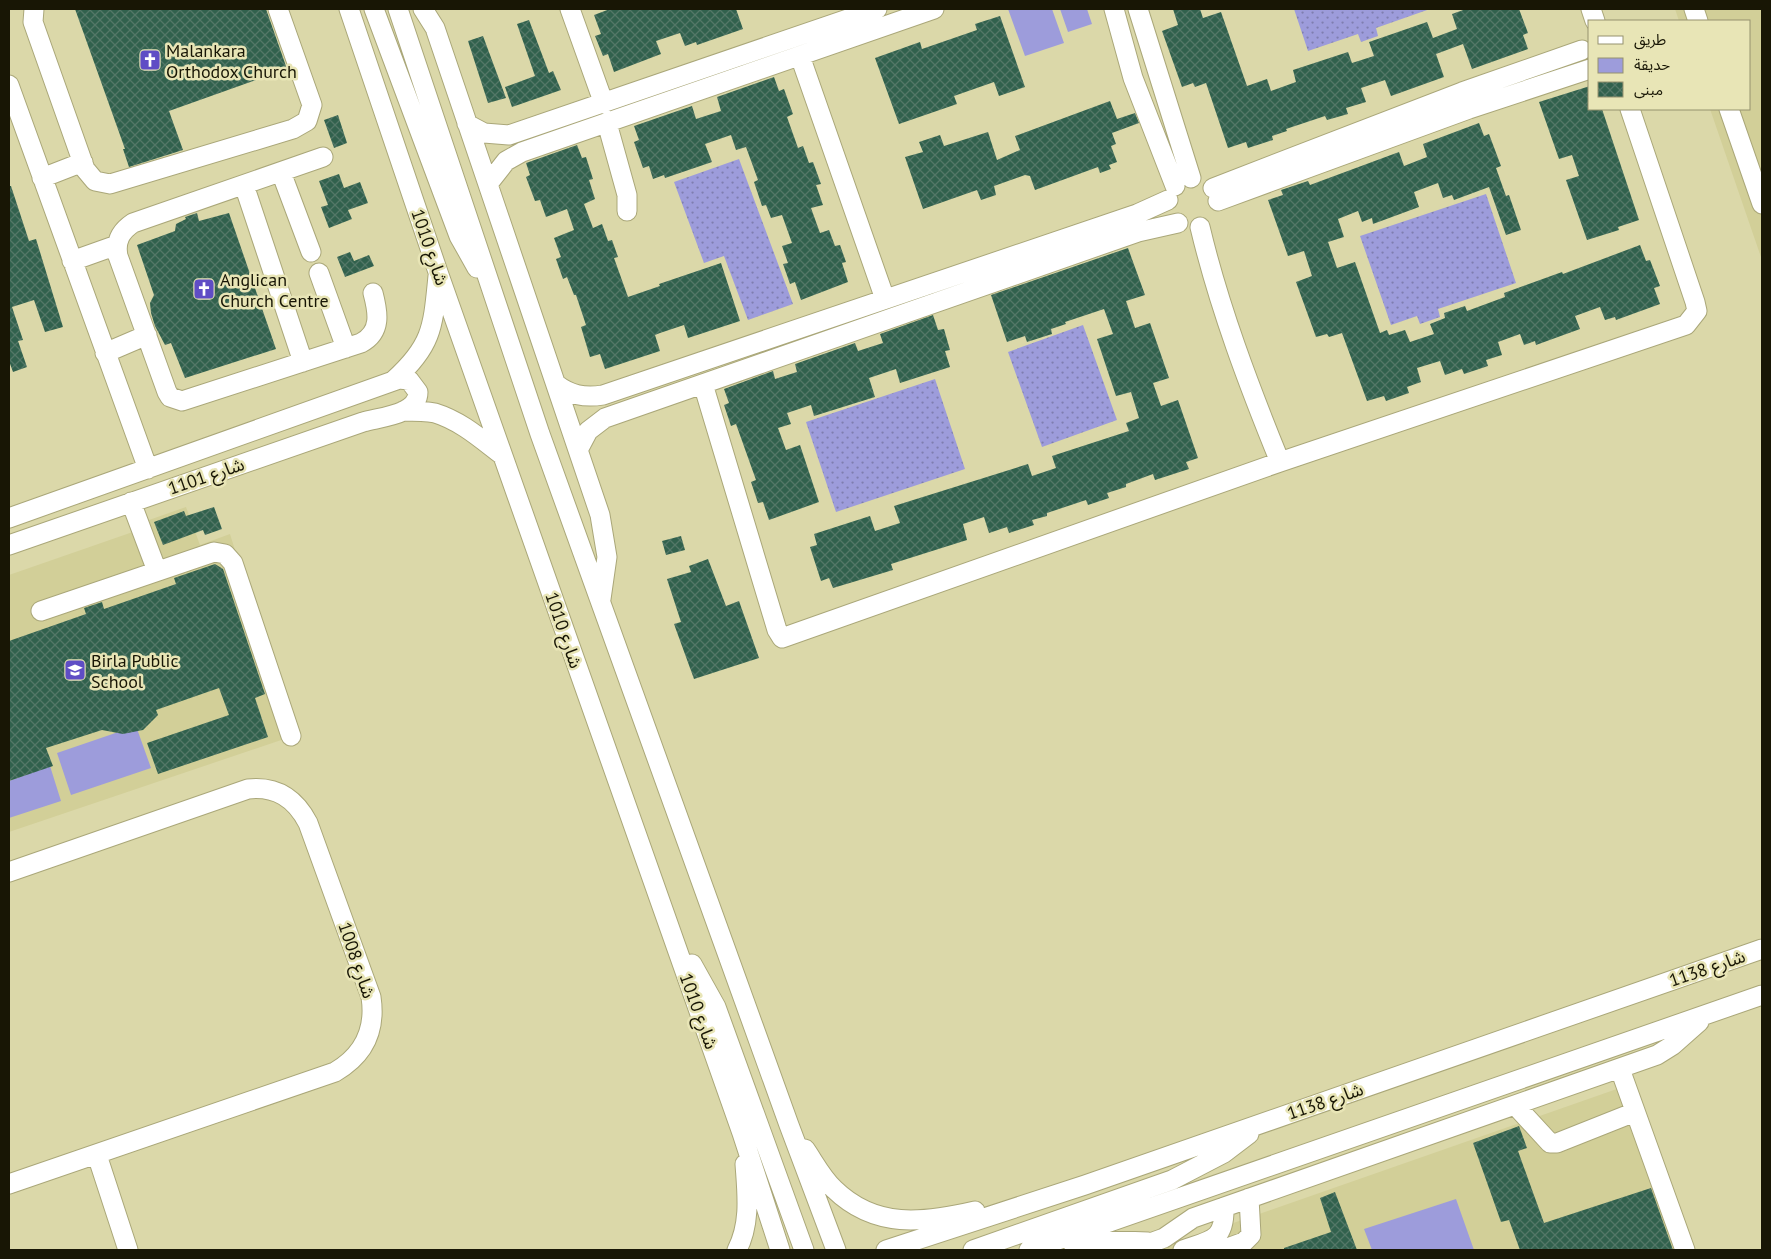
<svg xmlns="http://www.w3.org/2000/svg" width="1771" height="1259" viewBox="0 0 1771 1259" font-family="'PT Sans','Noto Sans Arabic',sans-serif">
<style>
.built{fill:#d2cf98}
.grass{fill:url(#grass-dots)}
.park{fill:#9d9cdb}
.building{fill:url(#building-cross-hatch)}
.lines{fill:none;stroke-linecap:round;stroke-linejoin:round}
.minor-casing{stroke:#aaa779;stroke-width:21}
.minor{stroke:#fff;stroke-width:19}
.labels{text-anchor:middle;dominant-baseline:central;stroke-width:5;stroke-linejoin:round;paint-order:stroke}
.poi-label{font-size:18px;fill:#181605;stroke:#e8e5b6;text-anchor:start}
.street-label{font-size:18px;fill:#181605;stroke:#e8e5b6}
</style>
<defs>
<pattern id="grass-dots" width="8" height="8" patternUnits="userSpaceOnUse" patternTransform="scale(1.25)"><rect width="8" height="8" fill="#9d9cdb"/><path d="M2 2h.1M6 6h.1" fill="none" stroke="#7f7eb0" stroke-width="1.8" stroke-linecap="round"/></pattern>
<pattern id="building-cross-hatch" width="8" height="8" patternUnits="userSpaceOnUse" patternTransform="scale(1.25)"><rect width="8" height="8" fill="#31614d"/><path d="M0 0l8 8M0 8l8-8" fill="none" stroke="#537767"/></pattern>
</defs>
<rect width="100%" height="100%" fill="#dbd8a9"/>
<path class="built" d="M 1675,9 L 1762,9 L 1762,260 L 1710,109 L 1750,109 L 1750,21 L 1679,21 Z
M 186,507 L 200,545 L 230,534 L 293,736 L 9,832 L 9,575 L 150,526 L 149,520 Z
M 1634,1083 L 1691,1250 L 1156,1250 Z"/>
<path class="grass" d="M 1294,9 L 1430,9 L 1376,28 L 1378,36 L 1361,42 L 1358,34 L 1308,51 Z
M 739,159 L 793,304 L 748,320 L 724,256 L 704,263 L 674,182 Z
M 1486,194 L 1516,283 L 1438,309 L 1440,317 L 1420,324 L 1417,316 L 1391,325 L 1360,236 Z
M 1083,325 L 1117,420 L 1042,447 L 1008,352 Z
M 935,379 L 965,469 L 836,512 L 806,422 Z"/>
<path class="park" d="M 1008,9 L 1052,9 L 1064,43 L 1025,56 Z
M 1060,9 L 1087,9 L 1092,24 L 1068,32 Z
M 136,726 L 151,768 L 71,795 L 57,753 Z
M 50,766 L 61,801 L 9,818 L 9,781 Z
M 1456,1199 L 1474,1250 L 1372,1250 L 1364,1229 Z"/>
<path class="building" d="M 75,9 L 266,9 L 287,69 L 169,111 L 183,150 L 129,167 L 123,149 L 125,149 Z
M 610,9 L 736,9 L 743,29 L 697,45 L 696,42 L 685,46 L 680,33 L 656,41 L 661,54 L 614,72 L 608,54 L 603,56 L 595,36 L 601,34 L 594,15 Z
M 1173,9 L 1200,9 L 1203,18 L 1221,12 L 1247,86 L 1267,79 L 1271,91 L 1296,82 L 1293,70 L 1348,52 L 1352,63 L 1374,56 L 1369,42 L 1427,22 L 1433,38 L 1457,29 L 1452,14 L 1466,9 L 1519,9 L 1528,33 L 1523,35 L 1528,49 L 1472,69 L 1463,44 L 1436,54 L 1444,77 L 1391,96 L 1385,80 L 1361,88 L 1366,102 L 1346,108 L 1348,114 L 1327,120 L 1325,116 L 1286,129 L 1287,131 L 1272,136 L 1273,140 L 1248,148 L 1246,142 L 1228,148 L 1206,83 L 1195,87 L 1193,83 L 1182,87 L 1162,31 L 1178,25 Z
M 1000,16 L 1025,87 L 999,96 L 994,82 L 954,96 L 957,104 L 899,124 L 875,58 L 920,42 L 922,49 L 977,30 L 975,24 Z
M 529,20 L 549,73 L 553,71 L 561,90 L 512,107 L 505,87 L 535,76 L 517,24 Z
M 483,36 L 506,98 L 488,103 L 468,41 Z
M 774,77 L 779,91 L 784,89 L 793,114 L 787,117 L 798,148 L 803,146 L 809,163 L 813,162 L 821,184 L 816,185 L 823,205 L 811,208 L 820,233 L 829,230 L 835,246 L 840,245 L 846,262 L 842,263 L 848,282 L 801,300 L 795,282 L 790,284 L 783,264 L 788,263 L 782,246 L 792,243 L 782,215 L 771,218 L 766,205 L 762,206 L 754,182 L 758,180 L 746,147 L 736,150 L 731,135 L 705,144 L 712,162 L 665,178 L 664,175 L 653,179 L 649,166 L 643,168 L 634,142 L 639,140 L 634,126 L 692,106 L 696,119 L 721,111 L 717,97 Z
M 1590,86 L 1590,109 L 1602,109 L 1639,220 L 1618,227 L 1619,230 L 1587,240 L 1566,180 L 1579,176 L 1572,155 L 1559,159 L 1539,102 Z
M 1110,101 L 1117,119 L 1135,113 L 1139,123 L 1112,133 L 1116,144 L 1111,146 L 1117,162 L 1109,165 L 1111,169 L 1100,173 L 1098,167 L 1035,190 L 1030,176 L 1025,175 L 994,186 L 996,195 L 981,200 L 977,190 L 923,209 L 905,157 L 923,152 L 919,142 L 940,135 L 944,146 L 988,132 L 997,160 L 1020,150 L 1015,136 Z
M 338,115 L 347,143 L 334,148 L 324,120 Z
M 1479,123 L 1484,136 L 1489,134 L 1501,166 L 1496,168 L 1506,196 L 1509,195 L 1521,230 L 1506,235 L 1489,187 L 1454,200 L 1452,195 L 1443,198 L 1438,183 L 1414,192 L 1419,207 L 1373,224 L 1372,218 L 1362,222 L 1358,211 L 1338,219 L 1344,237 L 1328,242 L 1337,268 L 1355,262 L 1380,333 L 1387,330 L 1389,335 L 1405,330 L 1410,342 L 1434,334 L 1430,324 L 1445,318 L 1444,313 L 1465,306 L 1467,311 L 1505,297 L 1504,293 L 1562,272 L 1563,274 L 1640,245 L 1646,261 L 1650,260 L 1660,286 L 1654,288 L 1660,304 L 1616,320 L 1615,317 L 1605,320 L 1600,307 L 1575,316 L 1580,329 L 1536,345 L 1535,341 L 1524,345 L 1520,334 L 1498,342 L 1502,355 L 1486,360 L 1488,366 L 1464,374 L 1462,369 L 1445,375 L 1440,361 L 1417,368 L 1421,382 L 1407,387 L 1409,393 L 1386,401 L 1384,396 L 1367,401 L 1342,333 L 1329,337 L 1327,334 L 1316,337 L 1296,282 L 1312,276 L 1304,251 L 1288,256 L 1268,200 L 1283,195 L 1281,190 L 1308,181 L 1310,185 L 1399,152 L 1404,166 L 1427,157 L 1423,144 Z
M 577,145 L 582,158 L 586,157 L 593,179 L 589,180 L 595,199 L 584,204 L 593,228 L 602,224 L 608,241 L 612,240 L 618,257 L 614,258 L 628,297 L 660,286 L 659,284 L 721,263 L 740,321 L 688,338 L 684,325 L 660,333 L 655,335 L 660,351 L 605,369 L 600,354 L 590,357 L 581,327 L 586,325 L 576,295 L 574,295 L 567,277 L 563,279 L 556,259 L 561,257 L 554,238 L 574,230 L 567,209 L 546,217 L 540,200 L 535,201 L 526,177 L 530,175 L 526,163 Z
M 339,174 L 344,188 L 360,182 L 368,203 L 348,210 L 352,219 L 329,228 L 321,207 L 328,205 L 319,181 Z
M 9,186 L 11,186 L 29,241 L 36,239 L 63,327 L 45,332 L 34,300 L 12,307 L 23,340 L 18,341 L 27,367 L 13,372 L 9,361 Z
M 197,213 L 199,221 L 229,213 L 276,349 L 185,378 L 171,343 L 165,345 L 155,326 L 151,313 L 150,303 L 154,295 L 137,245 L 175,231 L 176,224 L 186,219 L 185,217 Z
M 1128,248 L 1145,295 L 1126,301 L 1135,328 L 1150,323 L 1169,378 L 1153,383 L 1161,406 L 1178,400 L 1198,458 L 1186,462 L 1189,469 L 1155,480 L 1153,474 L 1126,484 L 1126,487 L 1107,493 L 1109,498 L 1088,505 L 1086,500 L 1047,513 L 1047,516 L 1032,520 L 1034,525 L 1009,533 L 1007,527 L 989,533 L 984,517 L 963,524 L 967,540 L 891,564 L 893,570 L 833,588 L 829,578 L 821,581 L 810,547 L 817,545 L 814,534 L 870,516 L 875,531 L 900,523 L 894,506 L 1028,464 L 1032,476 L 1056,468 L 1052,456 L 1129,431 L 1126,423 L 1139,418 L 1131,392 L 1116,396 L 1097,339 L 1113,334 L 1104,309 L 1065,322 L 1066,324 L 1051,329 L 1052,334 L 1027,342 L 1025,336 L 1007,342 L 991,295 Z
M 350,252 L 354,261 L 369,255 L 374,266 L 345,277 L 337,257 Z
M 933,315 L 938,330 L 944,329 L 950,350 L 945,351 L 950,367 L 900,383 L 896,369 L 869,378 L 875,397 L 814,416 L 811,405 L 787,413 L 791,424 L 778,428 L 786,450 L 800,445 L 819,502 L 769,520 L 763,502 L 758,503 L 751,482 L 756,480 L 736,424 L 731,426 L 724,405 L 729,403 L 724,389 L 773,371 L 775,379 L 797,372 L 795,364 L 855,343 L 858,351 L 883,343 L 880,334 Z
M 214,507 L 222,529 L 205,535 L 203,530 L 163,545 L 154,522 L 184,511 L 186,516 Z
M 681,536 L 685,550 L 666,555 L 662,541 Z
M 708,559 L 726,606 L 739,601 L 759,658 L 694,679 L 674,624 L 681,622 L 667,579 L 691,572 L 689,566 Z
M 215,564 L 223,569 L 265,694 L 255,698 L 268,737 L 158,774 L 147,743 L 229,715 L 219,688 L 156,710 L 158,715 L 143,730 L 123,734 L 102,730 L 46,748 L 53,766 L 9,781 L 9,641 L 86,614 L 84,608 L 102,602 L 104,609 L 176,584 L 174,578 Z
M 1519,1126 L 1527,1148 L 1518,1151 L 1544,1223 L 1651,1188 L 1673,1250 L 1520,1250 L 1509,1220 L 1501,1222 L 1473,1143 Z
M 1335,1192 L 1357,1250 L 1284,1250 L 1284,1248 L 1331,1232 L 1320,1198 Z"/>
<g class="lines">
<g class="minor-casing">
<path id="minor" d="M 34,9 L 33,22 L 85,169 L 95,181 L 110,184 L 293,129 L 307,121 L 312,105 L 278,9
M 349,9 L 438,272 L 742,1133 L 780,1250
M 374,9 L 459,236 L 477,268
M 398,9 L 540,434 L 789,1125 L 836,1250
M 423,9 L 435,28 L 600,515 L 607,557 L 601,599
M 570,9 L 604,104
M 1114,9 L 1133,78 L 1175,186
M 1138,9 L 1191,178
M 1591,9 L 1595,21
M 1694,9 L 1698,21
M 800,56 L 885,299
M 9,85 L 148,469
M 1729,109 L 1762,204
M 607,123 L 627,195 L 627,211
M 467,124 L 484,133 L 509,135 L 877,9
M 323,157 L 133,223 C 121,231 115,241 118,256 L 167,392 L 170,397 L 182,401 L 361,343 C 382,332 378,312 373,293
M 281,172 L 311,252
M 42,178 L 83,162
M 488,184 L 506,161 L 522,152 L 934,9
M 244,185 L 303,362
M 1213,188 L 1462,92 L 1582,50
M 1218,201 L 1469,109 L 1590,69
M 1200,227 C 1219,307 1249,386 1280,462
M 72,261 L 117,245
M 319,273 L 346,348
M 105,353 L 147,335
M 394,380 C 433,345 433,326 438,276
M 556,384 C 570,395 584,398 603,395 L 1137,214 L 1168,200
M 703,384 L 777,630 L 782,638 L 1280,462 L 1686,325 L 1697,311 L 1695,302 L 1630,109
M 403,411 C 414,411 425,411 435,413 C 461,421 481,439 502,455
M 578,450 L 588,431 L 605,418 L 1138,232 L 1178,223
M 131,502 L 157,571
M 9,518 L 399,379 L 409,380 L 418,392 C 418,415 380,417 363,422 L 9,545
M 41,611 L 214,552 L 225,554 L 233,563 L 291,736
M 9,872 L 248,789 C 276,786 295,798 308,823 L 371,997 C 376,1030 364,1055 335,1072 L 9,1184
M 692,964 L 716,1007 L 804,1250
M 1620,1069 L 1685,1250
M 1515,1105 L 1550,1143 L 1557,1143 L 1635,1112
M 805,1149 C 814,1162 822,1178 834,1189 C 875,1229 923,1223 975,1211
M 97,1155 L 128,1250
M 1074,1247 L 1094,1240 L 1148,1242
M 737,1250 C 751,1223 747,1193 745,1164
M 886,1250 L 1085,1185 L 1762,949
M 973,1250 L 1172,1180 L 1224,1153 L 1249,1134
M 1029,1250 L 1762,995
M 1131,1250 L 1164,1238 L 1193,1218 L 1657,1055 L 1673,1045 L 1699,1022
M 1183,1250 C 1211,1240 1225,1241 1224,1207
M 1222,1250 L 1244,1242 L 1251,1235 L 1249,1198"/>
</g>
<use href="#minor" class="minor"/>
</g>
<defs>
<g id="church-square" transform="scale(1.125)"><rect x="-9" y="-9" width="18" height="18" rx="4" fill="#5f4dc5" stroke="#e8e5b6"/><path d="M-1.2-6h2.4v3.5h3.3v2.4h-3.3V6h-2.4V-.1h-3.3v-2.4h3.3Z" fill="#fff"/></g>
<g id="school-square" transform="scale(1.125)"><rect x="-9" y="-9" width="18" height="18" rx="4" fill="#5f4dc5" stroke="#e8e5b6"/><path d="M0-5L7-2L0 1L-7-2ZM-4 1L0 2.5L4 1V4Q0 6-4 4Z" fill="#fff"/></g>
</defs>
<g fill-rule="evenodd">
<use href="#church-square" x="150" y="60"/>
<use href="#church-square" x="204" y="289"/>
<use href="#school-square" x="75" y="670"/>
</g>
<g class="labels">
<g class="poi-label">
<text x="166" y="50">Malankara<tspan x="166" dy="21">Orthodox Church</tspan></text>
<text x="220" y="279">Anglican<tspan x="220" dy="21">Church Centre</tspan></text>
<text x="91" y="660">Birla Public<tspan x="91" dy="21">School</tspan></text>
</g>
<g class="street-label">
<text transform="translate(430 247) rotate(71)">شارع 1010</text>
<text transform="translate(206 476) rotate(-19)">شارع 1101</text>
<text transform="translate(564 630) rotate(71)">شارع 1010</text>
<text transform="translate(357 960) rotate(71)">شارع 1008</text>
<text transform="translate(1707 968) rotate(-19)">شارع 1138</text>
<text transform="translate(699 1011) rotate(70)">شارع 1010</text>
<text transform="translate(1325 1101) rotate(-19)">شارع 1138</text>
</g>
</g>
<rect width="1771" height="1259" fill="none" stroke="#181605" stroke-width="20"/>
<rect x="1588" y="20" width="162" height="90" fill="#e8e5b6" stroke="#95926f"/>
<rect x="1598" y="36" width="25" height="8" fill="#ffffff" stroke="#95926f"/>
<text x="1634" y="45" font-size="15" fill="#181605">طريق</text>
<rect x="1598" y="58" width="25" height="15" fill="#9d9cdb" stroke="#95926f"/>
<text x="1634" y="70" font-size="15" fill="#181605">حديقة</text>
<rect x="1598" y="82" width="25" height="15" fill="url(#building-cross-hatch)" stroke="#95926f"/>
<text x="1634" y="95" font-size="15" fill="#181605">مبنى</text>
</svg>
